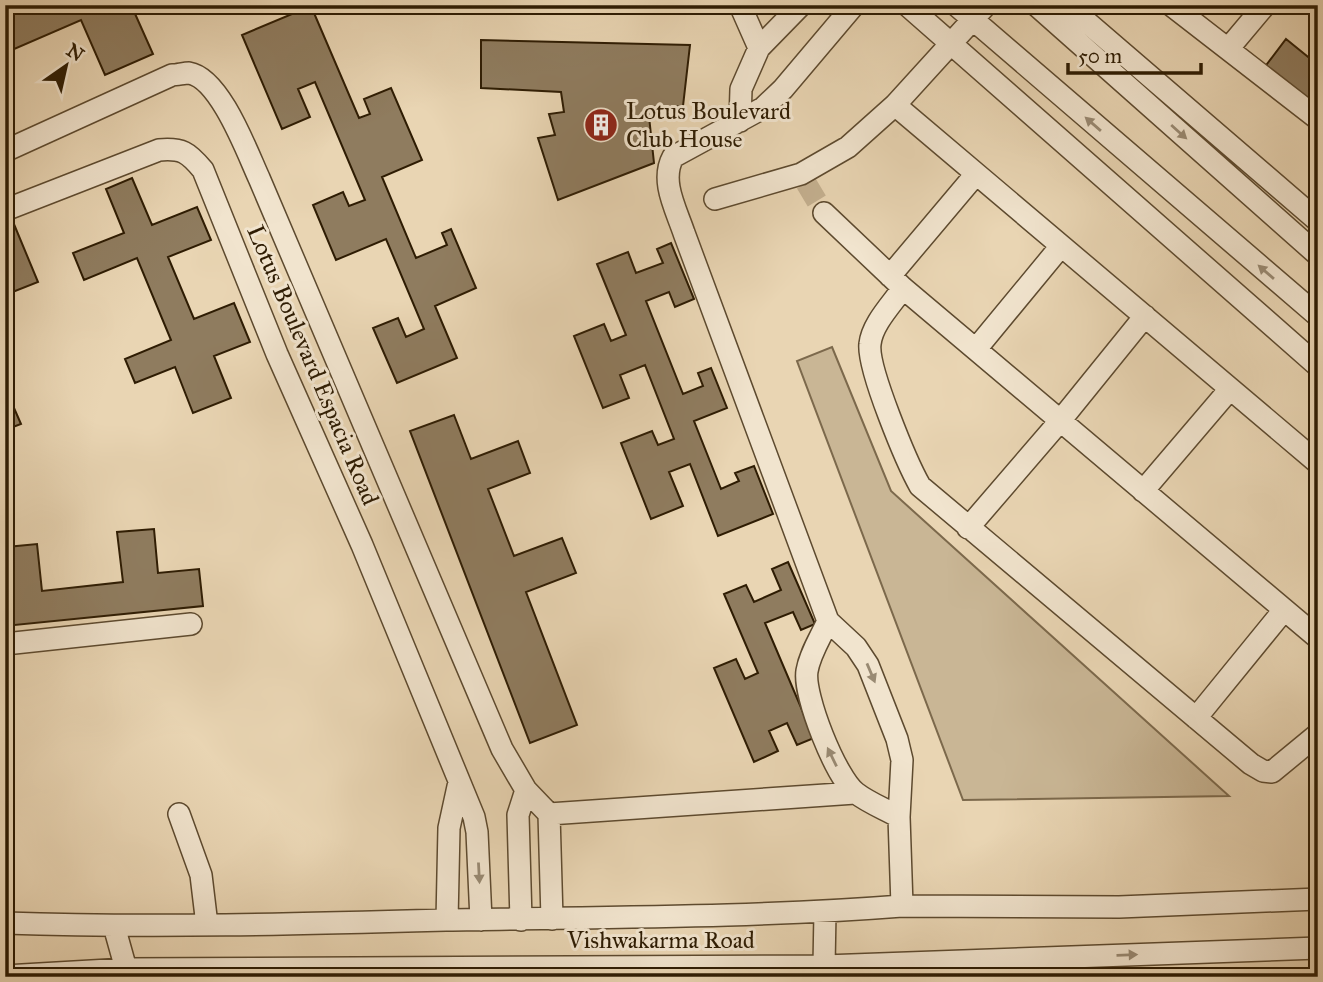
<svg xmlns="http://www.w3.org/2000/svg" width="1323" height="982" viewBox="0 0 1323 982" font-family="'IM FELL Great Primer',serif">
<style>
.green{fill:#c9b695;stroke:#7c694c;stroke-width:2}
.building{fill:#8f7c5f;stroke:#2e1c03;stroke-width:2}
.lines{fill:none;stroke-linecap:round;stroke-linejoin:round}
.minor-tunnel{stroke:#c4b090;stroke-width:21;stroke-dasharray:21 10;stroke-linecap:butt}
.minor-casing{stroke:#5d4a2f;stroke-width:24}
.minor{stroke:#f1e4ce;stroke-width:21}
.oneway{fill:#998a73}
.labels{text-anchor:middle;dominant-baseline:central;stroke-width:6;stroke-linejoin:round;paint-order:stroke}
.poi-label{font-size:24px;fill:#2e1c03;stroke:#f1e4ce;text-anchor:start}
.street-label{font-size:24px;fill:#2e1c03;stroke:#f1e4ce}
</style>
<rect width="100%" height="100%" fill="#e9d5b3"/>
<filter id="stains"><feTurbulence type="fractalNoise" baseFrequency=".00286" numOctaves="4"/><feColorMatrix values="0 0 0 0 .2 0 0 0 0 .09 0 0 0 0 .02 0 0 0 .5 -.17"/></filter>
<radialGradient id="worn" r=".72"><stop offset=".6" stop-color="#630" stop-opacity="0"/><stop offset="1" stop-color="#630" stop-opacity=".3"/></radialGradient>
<path class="green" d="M 832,347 L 891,491 L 1229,796 L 963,800 L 797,361 Z"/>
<path class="building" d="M 5,5 L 135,5 L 132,7 L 153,54 L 105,75 L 81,20 L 5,53 Z
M 311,6 L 359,118 L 370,114 L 364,99 L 391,88 L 422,160 L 382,177 L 416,258 L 447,245 L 442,233 L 451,229 L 476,288 L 435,306 L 457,358 L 397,383 L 373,328 L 398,318 L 406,337 L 424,329 L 386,239 L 336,260 L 313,205 L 343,192 L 349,206 L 365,200 L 315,82 L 298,89 L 310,117 L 282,129 L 242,35 Z
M 1286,39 L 1318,65 L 1318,104 L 1313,105 L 1264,68 Z
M 481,40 L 690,45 L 683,106 L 648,107 L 654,163 L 558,200 L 538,138 L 555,135 L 549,114 L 564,112 L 561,92 L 481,88 Z
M 132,178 L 152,225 L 197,207 L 211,240 L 168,257 L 194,319 L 234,303 L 250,342 L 214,356 L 231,398 L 193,413 L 175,367 L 135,383 L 125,359 L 171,340 L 137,258 L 84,280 L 73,253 L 124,233 L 106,189 Z
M 11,217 L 38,282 L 5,295 L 5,269 L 9,268 L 5,260 L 5,219 Z
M 671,243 L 694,299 L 675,307 L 669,292 L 646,301 L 683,394 L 703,386 L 698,373 L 711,368 L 727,408 L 694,421 L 721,489 L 739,481 L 735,473 L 754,466 L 773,514 L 718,536 L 690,464 L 669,472 L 683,506 L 651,519 L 621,443 L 652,431 L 658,445 L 674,439 L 645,365 L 620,375 L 629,398 L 603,408 L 574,336 L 604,324 L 611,341 L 626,335 L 597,264 L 628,252 L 636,273 L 663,263 L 657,249 Z
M 7,392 L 21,424 L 5,430 L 5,393 Z
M 454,415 L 471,459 L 518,441 L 530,473 L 488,489 L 514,556 L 562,538 L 576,573 L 526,592 L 577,725 L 530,743 L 410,431 Z
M 154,529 L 158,573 L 199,569 L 203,606 L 5,626 L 5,598 L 12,597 L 7,547 L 37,544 L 42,591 L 123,582 L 117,532 Z
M 788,562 L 815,624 L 801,630 L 793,612 L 765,623 L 814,738 L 797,745 L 787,723 L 769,731 L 778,751 L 754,762 L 714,668 L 736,659 L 745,679 L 758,673 L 724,594 L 746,585 L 754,602 L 781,590 L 772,569 Z"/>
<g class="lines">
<path class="minor-tunnel" d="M 806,183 L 824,213"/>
<g class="minor-casing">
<path id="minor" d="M 740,5 L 759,48
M 907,5 L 1318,366
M 956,5 L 1318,316
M 1036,5 L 1318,255
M 1067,5 L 1318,221
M 1171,5 L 1318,119
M 1228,49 L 1265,5
M 895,105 L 1318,463
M 740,121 L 741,89 L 759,48 L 801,5
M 5,151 L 172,75 C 177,75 184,73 189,73 C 220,78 247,152 259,178 L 502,749 L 526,790 L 549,814 L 552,919
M 715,199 L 801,174 L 848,147 L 895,105 L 986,5
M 5,210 L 159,150 C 182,148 188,152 203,170 L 277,354 L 362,545 L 474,817 L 477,832 L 481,920
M 824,213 L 903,288 L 1318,638
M 890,276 L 976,174
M 903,288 C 892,304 872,324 870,344 C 867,368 907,463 920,486 L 1251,764 L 1263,771 L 1272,772 L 1318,734
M 976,349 L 1061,246
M 1143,491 L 1230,389
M 968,528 L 1060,421 L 1145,316
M 828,621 C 821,637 810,653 807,671 C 803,695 836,778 856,793 C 869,803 885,809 899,817
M 5,644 L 191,624
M 1196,718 L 1284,610
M 179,814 L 201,875 L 207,925
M 549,814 L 855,793
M 902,906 L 1119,907 L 1318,899
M 447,920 L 449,828 L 459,782
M 521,920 L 518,815 L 526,790
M 5,923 C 152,928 299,924 446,920 C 598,917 750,918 902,906 L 899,817 L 902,760 L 897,739 L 868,665 L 856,647 L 828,621 L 684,233 C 676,209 660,181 673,157 L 763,108 L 783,89 L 854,5
M 114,926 L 126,969
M 824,966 L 825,912
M 5,976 L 126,969 L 824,966 L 1318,948"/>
</g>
<use href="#minor" class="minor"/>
</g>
<defs><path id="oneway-solid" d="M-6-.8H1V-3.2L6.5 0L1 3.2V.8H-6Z" transform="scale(1.75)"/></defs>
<g class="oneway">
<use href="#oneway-solid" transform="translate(1093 124) rotate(-139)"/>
<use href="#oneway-solid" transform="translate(1179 132) rotate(42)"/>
<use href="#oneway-solid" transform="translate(1266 272) rotate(-139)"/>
<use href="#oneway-solid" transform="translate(871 673) rotate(67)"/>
<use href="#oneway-solid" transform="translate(832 757) rotate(-116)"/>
<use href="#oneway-solid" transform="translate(479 873) rotate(87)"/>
<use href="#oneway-solid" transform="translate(1127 955) rotate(-2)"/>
</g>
<defs>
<g id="building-disc" transform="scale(1.75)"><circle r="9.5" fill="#8f2418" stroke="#f1e4ce"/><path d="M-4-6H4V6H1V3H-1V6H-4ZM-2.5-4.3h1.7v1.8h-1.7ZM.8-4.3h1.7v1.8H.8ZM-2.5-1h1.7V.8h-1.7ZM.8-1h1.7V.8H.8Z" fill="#fff"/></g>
</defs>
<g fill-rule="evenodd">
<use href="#building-disc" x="601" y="125"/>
</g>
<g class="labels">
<g class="poi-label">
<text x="626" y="111">Lotus Boulevard<tspan x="626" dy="28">Club House</tspan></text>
</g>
<g class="street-label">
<text transform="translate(313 365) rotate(67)">Lotus Boulevard Espacia Road</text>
<text x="661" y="940">Vishwakarma Road</text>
</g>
</g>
<rect width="1323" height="982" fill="none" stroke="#e9d5b3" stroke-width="28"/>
<rect x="7" y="7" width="1309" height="968" fill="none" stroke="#2e1c03" stroke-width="3.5"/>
<rect x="14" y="14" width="1295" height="954" fill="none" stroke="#2e1c03" stroke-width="2"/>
<g transform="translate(66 66) rotate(34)" stroke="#f1e4ce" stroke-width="5" paint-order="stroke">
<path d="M0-5L12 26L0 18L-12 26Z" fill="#2e1c03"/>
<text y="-10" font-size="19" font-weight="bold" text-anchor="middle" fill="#2e1c03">N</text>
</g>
<path d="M1068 63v10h133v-10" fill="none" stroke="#2e1c03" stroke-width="3.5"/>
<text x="1078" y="63" font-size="21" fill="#2e1c03" stroke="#f1e4ce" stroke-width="5" paint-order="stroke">50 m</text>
<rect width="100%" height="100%" filter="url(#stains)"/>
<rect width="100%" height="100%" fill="url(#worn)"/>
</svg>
